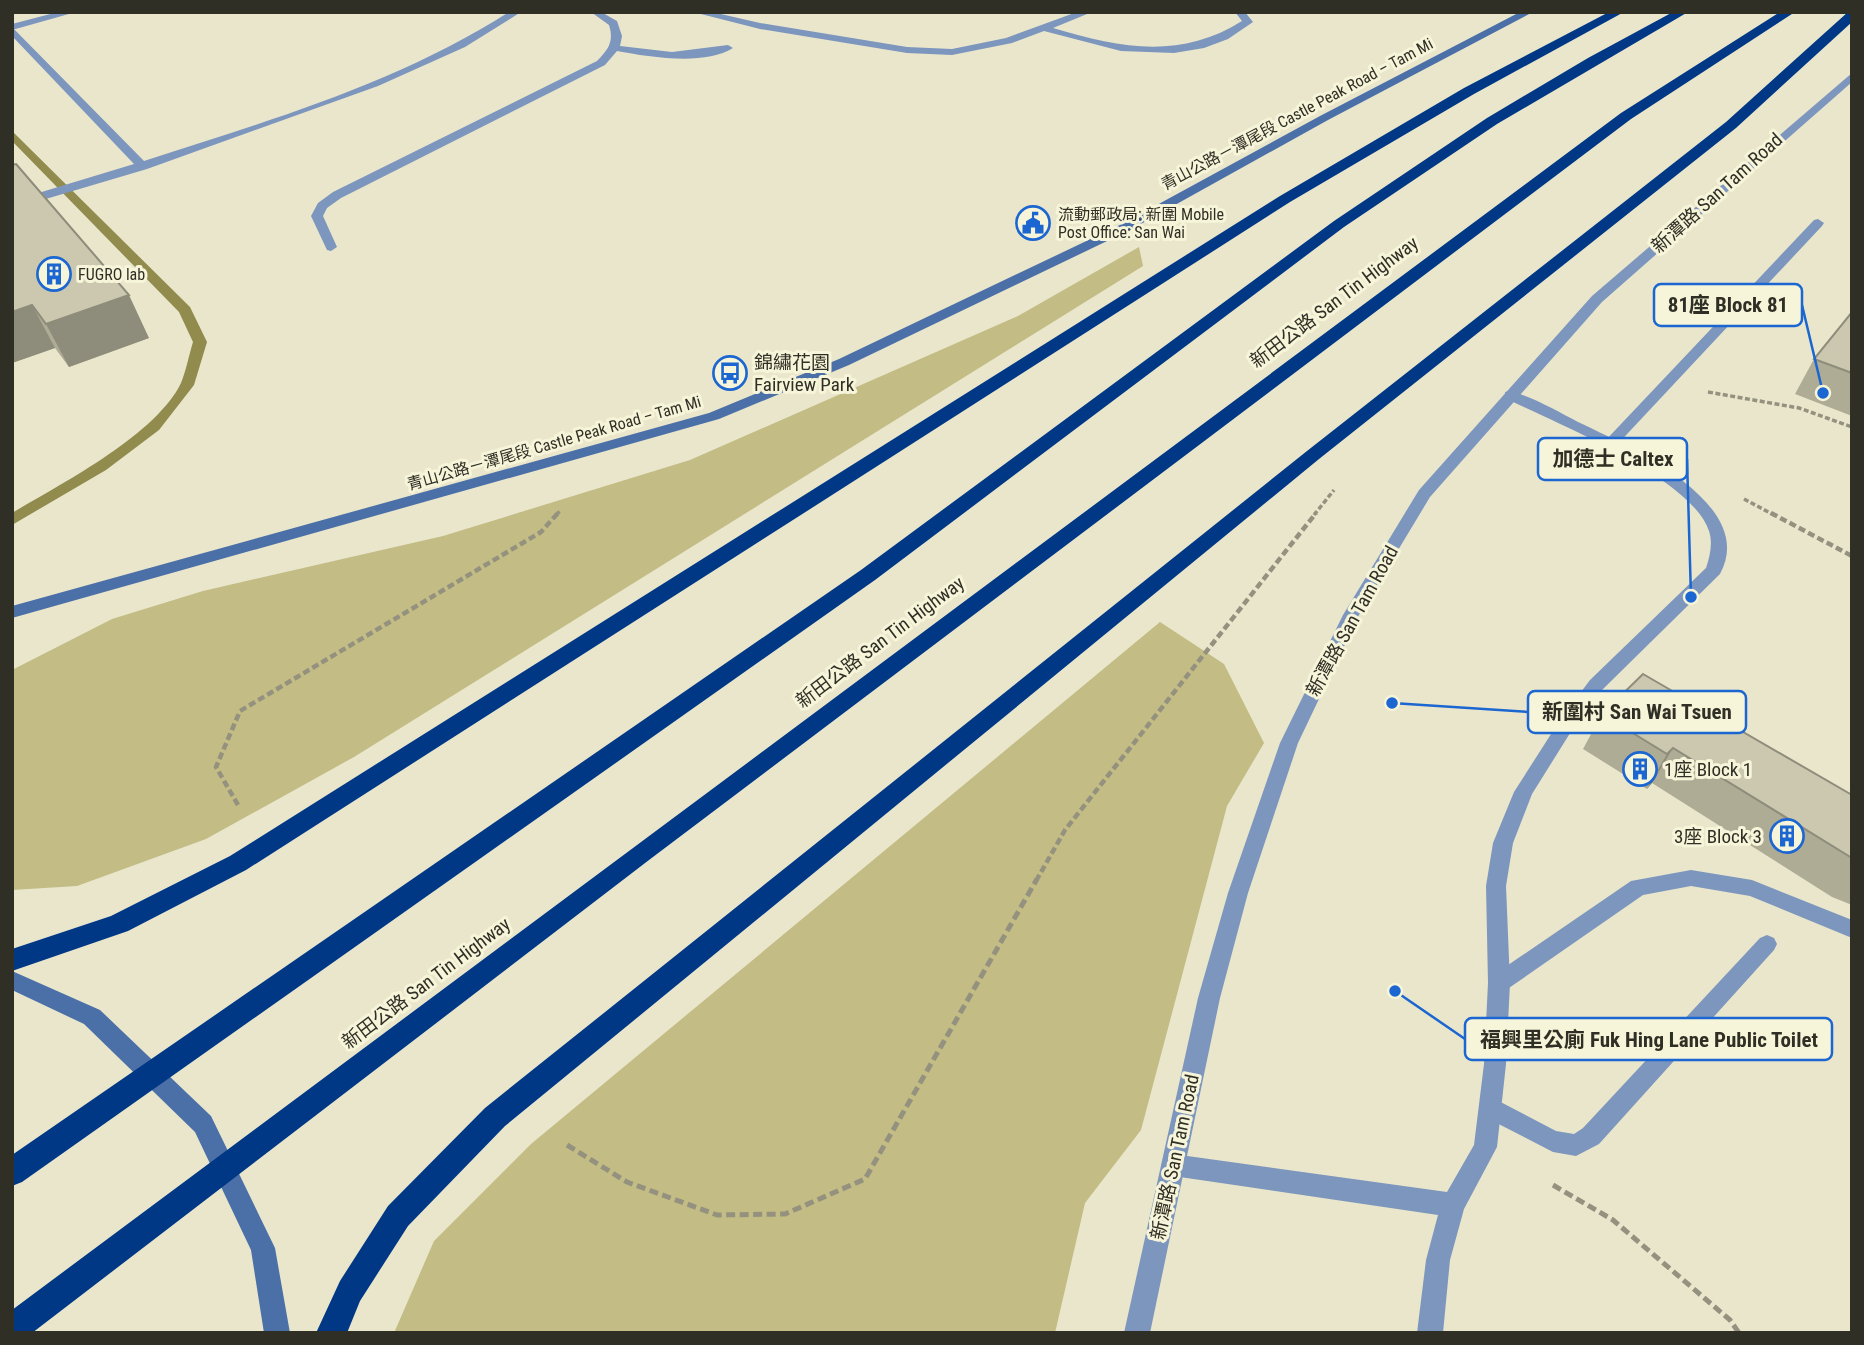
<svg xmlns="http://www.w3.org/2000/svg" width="1864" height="1345" viewBox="0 0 1864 1345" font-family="'Roboto Condensed','Noto Sans TC',sans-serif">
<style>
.green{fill:#c3bc84}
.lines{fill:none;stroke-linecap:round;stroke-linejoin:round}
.stream{fill:#928b4e;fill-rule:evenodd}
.path-far2{stroke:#94927f;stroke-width:3.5;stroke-dasharray:5 2.5;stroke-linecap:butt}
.path-far1{stroke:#94927f;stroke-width:4.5;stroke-dasharray:7 3.5;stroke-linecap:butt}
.path{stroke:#94927f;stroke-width:5;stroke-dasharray:9 4.5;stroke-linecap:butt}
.service{fill:#7d96bd;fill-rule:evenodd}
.minor{fill:#7d96bd;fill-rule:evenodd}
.tertiary{fill:#7d96bd;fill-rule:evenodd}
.secondary{fill:#4b6fa7;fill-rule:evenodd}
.motorway{fill:#003886;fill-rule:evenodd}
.wall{fill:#afac96}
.shaded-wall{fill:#8e8c7a}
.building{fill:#cbc8af;stroke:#8e8c7a;stroke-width:2}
.labels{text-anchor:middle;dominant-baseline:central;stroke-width:6;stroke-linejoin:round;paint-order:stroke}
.far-street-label{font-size:16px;fill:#302f25;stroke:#f6f4d9}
.far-poi-label{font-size:16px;fill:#302f25;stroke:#f6f4d9;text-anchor:start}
.street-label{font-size:19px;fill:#302f25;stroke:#f6f4d9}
.poi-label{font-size:19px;fill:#302f25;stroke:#f6f4d9;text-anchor:start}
.leader{fill:none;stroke:#1b66d1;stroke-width:2.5}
.callout-dot{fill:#1b66d1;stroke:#f6f4d9;stroke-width:2.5}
.callout{fill:#f6f4d9;stroke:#1b66d1;stroke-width:2.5}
.callout-label{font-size:21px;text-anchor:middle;font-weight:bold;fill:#302f25}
</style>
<rect width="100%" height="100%" fill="#e9e6cc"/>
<path class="green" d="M 1139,247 L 1143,266 L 354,757 L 206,839 L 77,886 L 12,890 L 12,670 L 112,619 L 203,591 L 443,536 L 690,460 L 1018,316 Z
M 1160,622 L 1224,664 L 1264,743 L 1227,806 L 1141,1130 L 1085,1203 L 1055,1333 L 394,1333 L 434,1241 L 531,1144 Z"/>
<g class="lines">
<path class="stream" d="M 12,131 L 190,307 L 207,342 L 194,385 L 159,430 L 106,470 L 12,525 L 12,513 C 61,484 156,435 181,383 C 186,371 189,355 193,342 L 179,312 L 12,141 Z"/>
<path class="path-far2" d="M 1708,392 L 1799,408 L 1852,427
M 1744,499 L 1774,515
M 556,515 L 561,510
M 1314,515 L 1334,490"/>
<path class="path-far1" d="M 1771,513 L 1852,556
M 238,805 L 216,767 L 240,711 L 541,532 L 558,513
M 1036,881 L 1065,830 L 1316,513"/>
<path class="path" d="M 567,1145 L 627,1182 L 717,1215 L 785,1214 L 865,1179 L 1037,879
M 1553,1185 L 1613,1220 L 1730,1320 L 1739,1333"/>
<path class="service" d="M 58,12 L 76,12 L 12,30 L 12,24 Z
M 591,12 L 601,12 L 617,21 L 622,36 L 620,46 L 672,52 L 728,45 L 733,48 C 705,66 649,57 617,51 L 605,65 L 341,198 L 327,208 L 323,216 L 337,247 L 331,251 L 327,250 L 311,216 L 318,203 L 333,192 L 597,61 C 609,49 614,41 609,25 Z
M 693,12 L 712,12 L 760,23 L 907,47 L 952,49 L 1006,38 L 1077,12 L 1092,12 L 1053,28 C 1120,48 1180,60 1242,21 L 1235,12 L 1245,12 L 1253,22 L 1228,39 L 1204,48 L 1174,53 L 1121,51 L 1044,31 L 1012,43 L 952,55 L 907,53 L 760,29 Z
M 1818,219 L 1824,223 L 1822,226 L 1614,448 L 1604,448 L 1602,445 L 1604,442 L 1814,220 Z
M 1691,870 L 1752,880 L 1852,920 L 1852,938 L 1750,896 L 1691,886 L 1643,895 L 1506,990 L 1499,992 L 1492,990 L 1488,983 L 1492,976 L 1631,881 Z
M 1767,935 L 1774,938 L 1777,944 L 1774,950 L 1599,1144 L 1576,1156 L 1553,1152 L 1483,1116 L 1480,1108 L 1483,1100 L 1491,1097 L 1556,1131 L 1574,1134 L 1583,1128 L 1760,938 Z"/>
<path class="minor" d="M 509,12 L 521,12 L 465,47 L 378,86 L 147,169 L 12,209 L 12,201 L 134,164 L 12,36 L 12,27 L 144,161 C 268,121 398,83 509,12 Z
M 1510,391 C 1533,397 1557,411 1578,422 C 1626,445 1759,503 1720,574 L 1602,690 L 1572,730 L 1532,794 L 1513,843 L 1506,886 L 1510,983 L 1506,1064 L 1497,1147 L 1464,1209 L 1450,1260 L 1443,1333 L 1417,1333 L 1426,1260 L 1438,1215 L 1173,1176 L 1165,1173 L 1161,1165 L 1165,1157 L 1173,1154 L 1447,1192 L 1474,1145 L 1484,1064 L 1488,983 L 1486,886 L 1493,843 L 1514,792 L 1560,720 L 1590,680 L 1706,568 C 1710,556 1713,543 1709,531 C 1692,478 1554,422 1505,398 L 1505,392 Z"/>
<path class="tertiary" d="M 1852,73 L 1852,82 L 1602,302 L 1430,497 L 1359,615 L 1298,743 L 1248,893 L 1220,998 L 1150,1333 L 1124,1333 L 1198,998 L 1228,893 L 1280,743 L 1343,615 L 1419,490 L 1592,296 Z"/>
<path class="secondary" d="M 1520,12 L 1533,12 L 1328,120 L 1130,230 L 849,365 L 719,419 L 12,618 L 12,606 L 709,413 L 839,359 L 1122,224 L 1320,116 Z
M 12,971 L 100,1010 L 211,1116 L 275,1248 L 290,1333 L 264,1333 L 251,1250 L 195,1132 L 84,1024 L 12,990 Z"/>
<path class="motorway" d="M 1609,12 L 1624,12 L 1474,94 L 1290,202 L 246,870 L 128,931 L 12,971 L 12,949 L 111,916 L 230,856 L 1280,196 L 1464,88 Z
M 1673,12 L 1688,12 L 1497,124 L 1344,227 L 875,580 L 22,1182 L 12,1186 L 12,1155 L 861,570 L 1334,221 L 1487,118 L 1588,58 Z
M 1780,12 L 1795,12 L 1631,119 L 649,860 L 32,1333 L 12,1333 L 12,1310 L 1621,113 Z
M 1848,12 L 1852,12 L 1852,22 L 1736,128 L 1319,459 L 505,1126 L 408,1226 L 360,1301 L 347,1333 L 316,1333 L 340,1281 L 388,1206 L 485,1108 L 1307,451 L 1726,122 Z"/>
</g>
<path class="wall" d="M 12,165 L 149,338 L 69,367 L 55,348 L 12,363 Z
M 1852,312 L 1852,416 L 1795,394 L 1814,359 Z
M 1602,714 L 1852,795 L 1852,905 L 1832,897 L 1652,783 L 1647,789 L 1583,749 Z"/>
<path class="shaded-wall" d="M 129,295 L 149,338 L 69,367 L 46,324 Z
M 32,305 L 55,348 L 12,363 L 12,312 Z
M 1673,748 L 1652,783 L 1647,789 L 1667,754 Z"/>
<path class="building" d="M 16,164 L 129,295 L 46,324 L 32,305 L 12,312 L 12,165 Z
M 1852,312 L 1852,373 L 1814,359 Z
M 1643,674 L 1852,795 L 1852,858 L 1673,748 L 1667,754 L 1602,714 Z"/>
<defs>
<g id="civic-ring" transform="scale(1.75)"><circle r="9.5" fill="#f6f4d9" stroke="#1b66d1" stroke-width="1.5"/><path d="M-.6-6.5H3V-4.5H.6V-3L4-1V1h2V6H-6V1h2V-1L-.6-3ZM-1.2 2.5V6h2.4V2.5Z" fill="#1b66d1"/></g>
<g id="building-ring" transform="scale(1.75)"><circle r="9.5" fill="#f6f4d9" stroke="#1b66d1" stroke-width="1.5"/><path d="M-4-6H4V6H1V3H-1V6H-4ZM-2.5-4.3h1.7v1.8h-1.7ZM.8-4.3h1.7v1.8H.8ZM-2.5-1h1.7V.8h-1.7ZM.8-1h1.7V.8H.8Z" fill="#1b66d1"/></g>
<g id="bus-ring" transform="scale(1.75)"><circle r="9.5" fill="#f6f4d9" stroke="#1b66d1" stroke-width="1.5"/><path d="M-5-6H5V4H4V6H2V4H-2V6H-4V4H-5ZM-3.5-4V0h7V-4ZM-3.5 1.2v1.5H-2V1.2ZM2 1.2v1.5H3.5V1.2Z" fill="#1b66d1"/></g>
</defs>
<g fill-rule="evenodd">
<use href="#civic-ring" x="1033" y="223"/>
<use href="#building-ring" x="54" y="274"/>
<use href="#bus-ring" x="730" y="373"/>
<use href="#building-ring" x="1640" y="769"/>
<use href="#building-ring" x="1787" y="836"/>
</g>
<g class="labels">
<g class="far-street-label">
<text transform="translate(1297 114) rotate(-28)">青山公路－潭尾段 Castle Peak Road – Tam Mi</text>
<text transform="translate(554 443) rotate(-16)">青山公路－潭尾段 Castle Peak Road – Tam Mi</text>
</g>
<g class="far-poi-label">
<text x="1058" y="214">流動郵政局: 新圍 Mobile<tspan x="1058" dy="18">Post Office: San Wai</tspan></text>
<text x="78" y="274">FUGRO lab</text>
</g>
<g class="street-label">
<text transform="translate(1717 193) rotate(-42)">新潭路 San Tam Road</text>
<text transform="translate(1334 302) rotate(-37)">新田公路 San Tin Highway</text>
<text transform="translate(1352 621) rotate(-61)">新潭路 San Tam Road</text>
<text transform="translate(880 642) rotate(-37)">新田公路 San Tin Highway</text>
<text transform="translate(426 983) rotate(-37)">新田公路 San Tin Highway</text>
<text transform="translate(1175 1157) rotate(-78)">新潭路 San Tam Road</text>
</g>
<g class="poi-label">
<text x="754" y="362">錦繡花園<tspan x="754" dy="22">Fairview Park</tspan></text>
<text x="1664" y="769">1座 Block 1</text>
<text x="1762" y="836" text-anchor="end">3座 Block 3</text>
</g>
</g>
<path class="leader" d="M1823 393L1802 305M1691 597L1687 459M1392 703L1528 712M1395 991L1465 1039"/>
<g class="callout-dot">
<circle cx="1823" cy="393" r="7"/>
<circle cx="1691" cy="597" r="7"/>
<circle cx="1392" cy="703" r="7"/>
<circle cx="1395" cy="991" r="7"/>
</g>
<g class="callout">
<rect x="1654" y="284" width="148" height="42" rx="7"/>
<rect x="1538" y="438" width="149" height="42" rx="7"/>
<rect x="1528" y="691" width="218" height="42" rx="7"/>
<rect x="1465" y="1018" width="367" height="42" rx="7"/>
</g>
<g class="callout-label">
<text x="1728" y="312">81座 Block 81</text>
<text x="1613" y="466">加德士 Caltex</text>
<text x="1637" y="719">新圍村 San Wai Tsuen</text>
<text x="1649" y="1047">福興里公廁 Fuk Hing Lane Public Toilet</text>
</g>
<rect width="1864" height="1345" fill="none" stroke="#302f25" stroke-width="28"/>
</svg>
